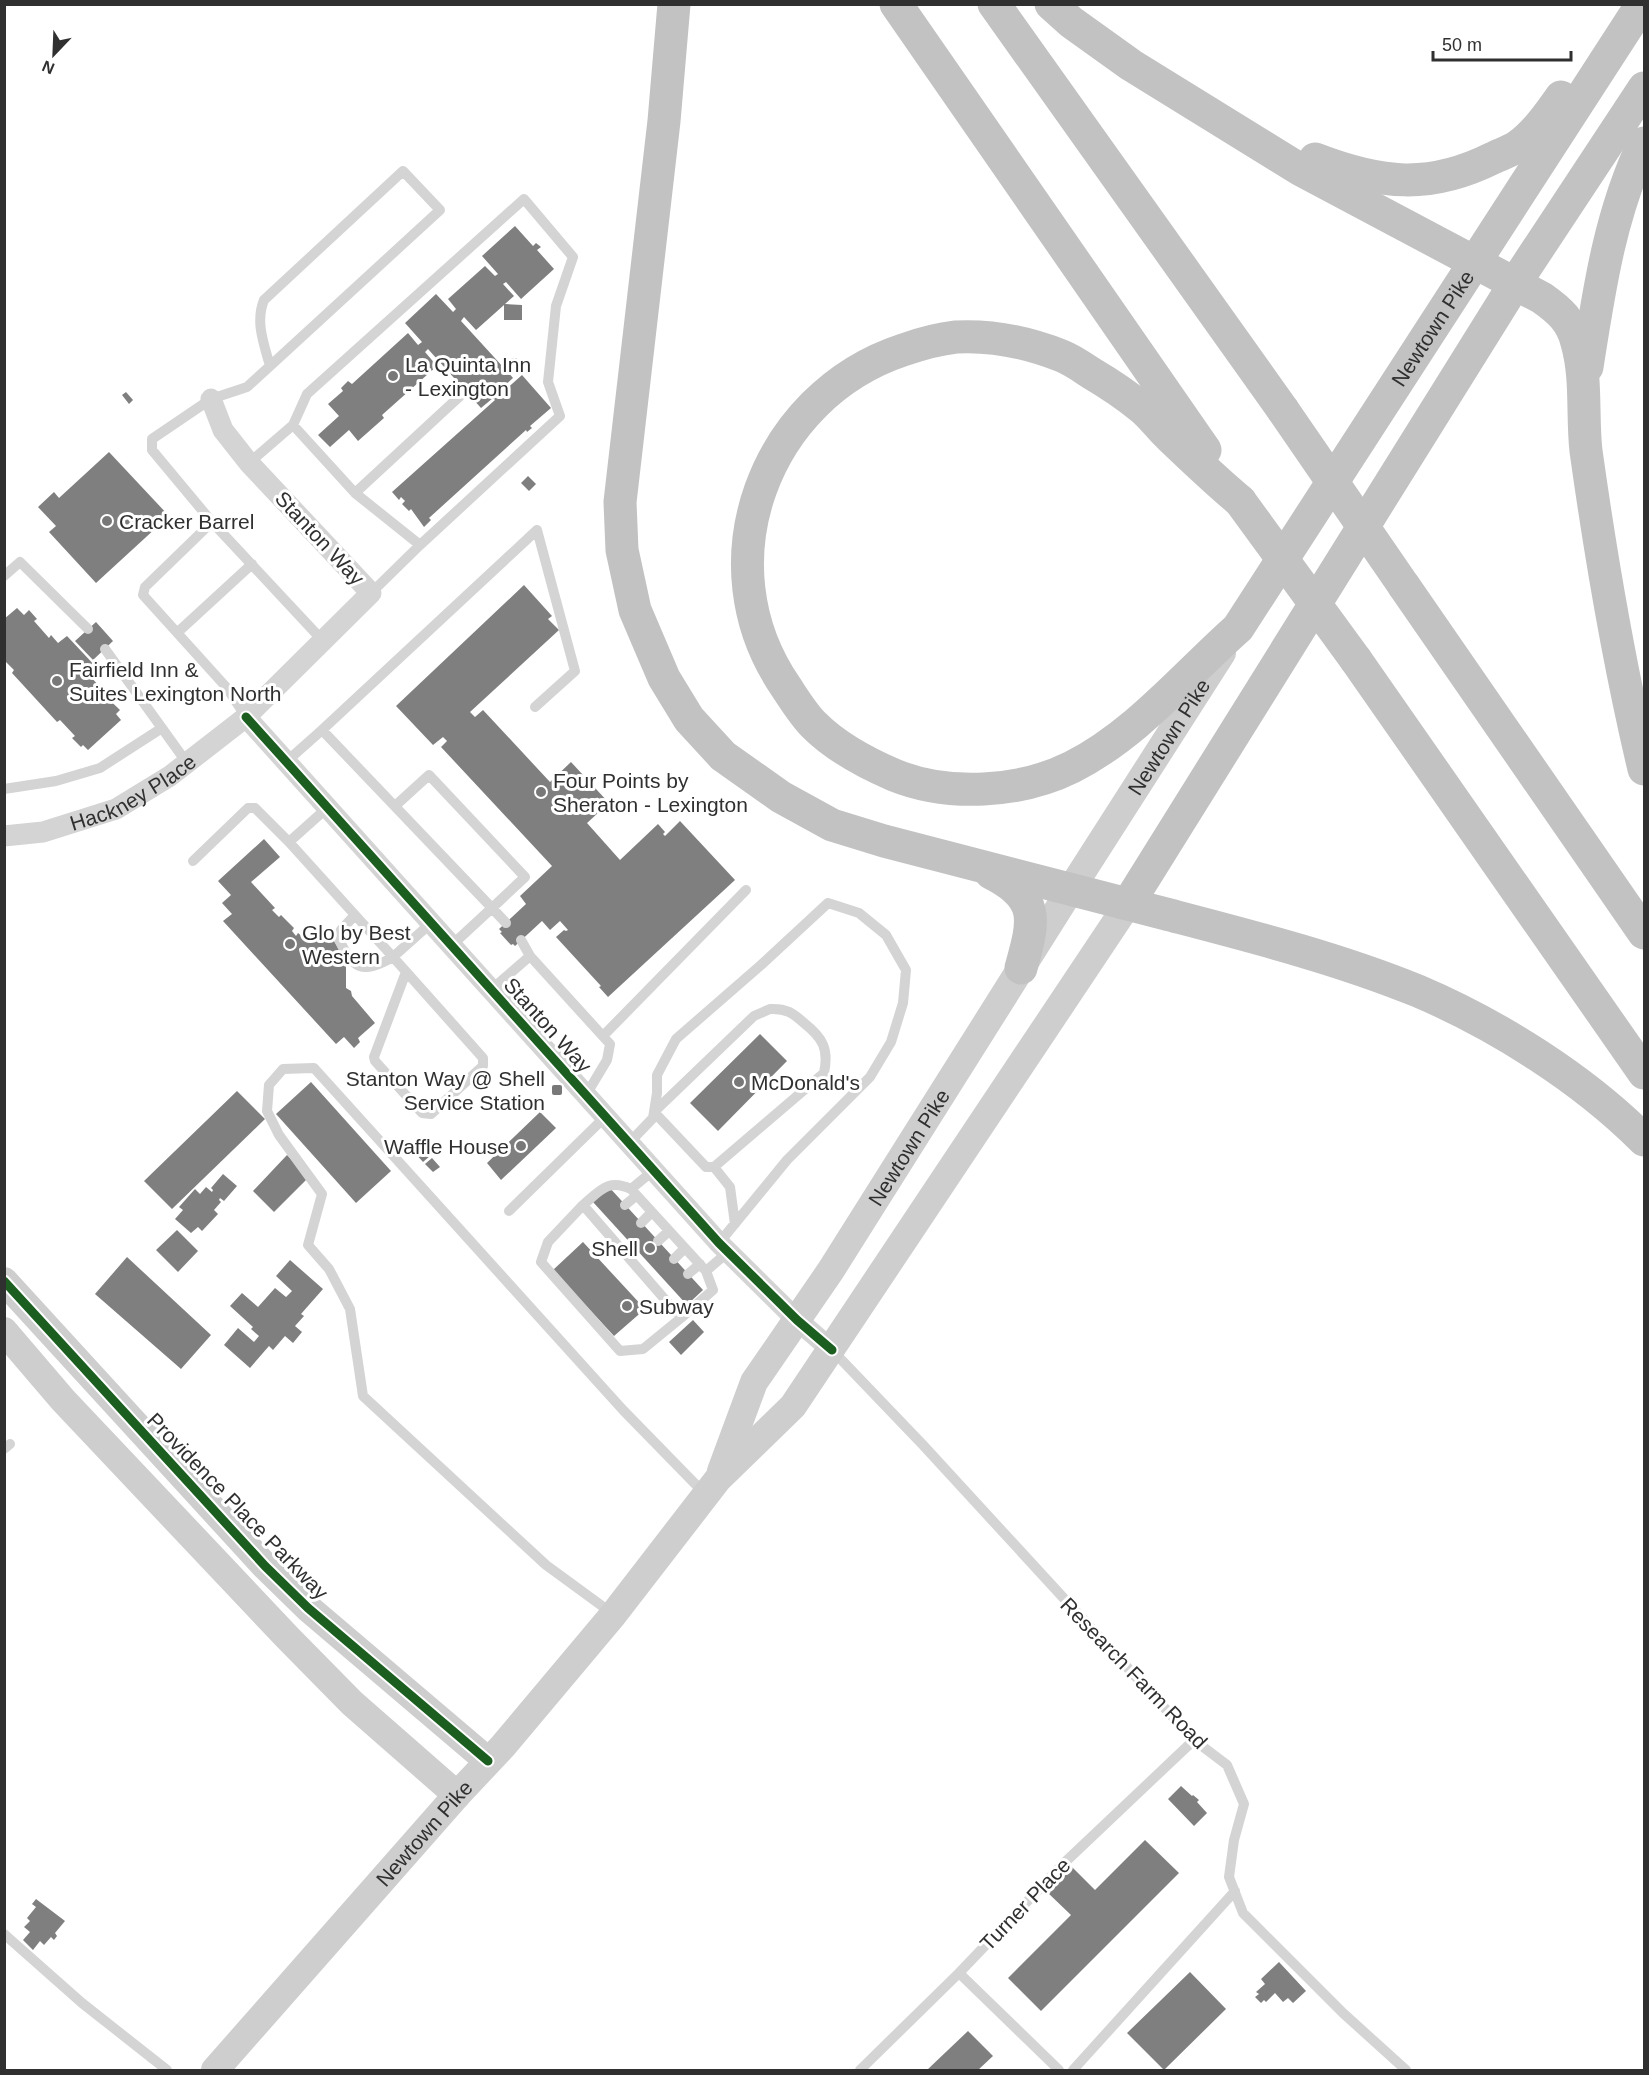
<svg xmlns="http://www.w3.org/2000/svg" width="1649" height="2075" viewBox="0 0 1649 2075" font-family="Helvetica,sans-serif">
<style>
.building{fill:#7f7f7f}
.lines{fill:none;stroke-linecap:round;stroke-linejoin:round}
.lane{stroke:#d4d4d4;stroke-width:10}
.street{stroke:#d4d4d4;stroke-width:21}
.secondary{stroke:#cecece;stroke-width:28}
.highway{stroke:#c2c2c2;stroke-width:33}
.highway-bridge{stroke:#c2c2c2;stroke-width:33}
.cycleway-casing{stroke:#fff;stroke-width:13}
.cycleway{stroke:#1b5e20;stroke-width:9}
.poi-dot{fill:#787878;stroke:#fff;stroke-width:2}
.labels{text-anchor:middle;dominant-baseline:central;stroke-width:6;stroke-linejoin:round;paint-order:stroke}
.street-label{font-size:21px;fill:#303030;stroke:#fff}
.poi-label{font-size:21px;fill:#303030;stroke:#fff;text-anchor:start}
</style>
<rect width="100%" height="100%" fill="#fff"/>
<path class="building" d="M 515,226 L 533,246 L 536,243 L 541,247 L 537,250 L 554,269 L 521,299 L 506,282 L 503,284 L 514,296 L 505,304 L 522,305 L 522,320 L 504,320 L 504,305 L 476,330 L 464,317 L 461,321 L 504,368 L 507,358 L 517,358 L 516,373 L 508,372 L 513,378 L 501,389 L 503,392 L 522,375 L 551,408 L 530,426 L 532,428 L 527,432 L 526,430 L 429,518 L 431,520 L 424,527 L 411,509 L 409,511 L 402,504 L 405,501 L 401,497 L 399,500 L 392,492 L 495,400 L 493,398 L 481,408 L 428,349 L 425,352 L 437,366 L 382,415 L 384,418 L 358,441 L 349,430 L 330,447 L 318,435 L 339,416 L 328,404 L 343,391 L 341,388 L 348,381 L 352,384 L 408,333 L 418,345 L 422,342 L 405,323 L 436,294 L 453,312 L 456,309 L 448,299 L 485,266 L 495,276 L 498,274 L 482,256 Z
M 126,392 L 133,400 L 129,404 L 122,395 Z
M 109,452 L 169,516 L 96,583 L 49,532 L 56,526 L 38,507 L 54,492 L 59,498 Z
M 528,476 L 536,484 L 529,491 L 521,483 Z
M 524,585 L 552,616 L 548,619 L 559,630 L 470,712 L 475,717 L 483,710 L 550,782 L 571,762 L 609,803 L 587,823 L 620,860 L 658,824 L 665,832 L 663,834 L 665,836 L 680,821 L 735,880 L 608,997 L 599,987 L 601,986 L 556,937 L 564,930 L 566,931 L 568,930 L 560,921 L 550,930 L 542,921 L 515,946 L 513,944 L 511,945 L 500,933 L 502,932 L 499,929 L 526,904 L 520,896 L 552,866 L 441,747 L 447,741 L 443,737 L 433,745 L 396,706 Z
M 17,608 L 24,615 L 29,610 L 37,619 L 34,621 L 49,638 L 51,635 L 58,643 L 67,636 L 98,669 L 90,676 L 99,686 L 97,688 L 120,710 L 116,714 L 121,720 L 88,750 L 83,745 L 81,747 L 72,738 L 75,736 L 60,720 L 57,722 L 12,673 L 14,670 L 4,660 L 4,619 Z
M 96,622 L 113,641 L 93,660 L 75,641 Z
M 264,839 L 280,857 L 251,882 L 275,908 L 272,910 L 279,917 L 281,915 L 294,928 L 292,931 L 296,936 L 298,933 L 303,937 L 306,924 L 321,931 L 334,941 L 346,962 L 346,988 L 351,991 L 352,996 L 375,1023 L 358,1038 L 360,1042 L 354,1048 L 344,1037 L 336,1044 L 223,921 L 232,914 L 222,903 L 231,895 L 218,881 Z
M 760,1034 L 787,1061 L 718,1131 L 690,1103 Z
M 311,1082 L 391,1171 L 356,1203 L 276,1114 Z
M 237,1091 L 265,1119 L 172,1209 L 144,1181 Z
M 540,1112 L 556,1128 L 501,1180 L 487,1163 Z
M 422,1147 L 430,1156 L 423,1162 L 415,1153 Z
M 287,1155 L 309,1177 L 274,1212 L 253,1191 Z
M 432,1158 L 440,1167 L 433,1172 L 425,1164 Z
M 223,1174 L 237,1186 L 224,1201 L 220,1198 L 219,1200 L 221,1202 L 214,1210 L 218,1214 L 202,1231 L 198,1227 L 191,1233 L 175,1219 L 183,1210 L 179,1207 L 195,1189 L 200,1194 L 206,1187 L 212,1192 L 213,1190 L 211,1188 Z
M 609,1187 L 703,1290 L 687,1305 L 593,1202 Z
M 177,1230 L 198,1251 L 178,1272 L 156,1250 Z
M 583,1242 L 645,1309 L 614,1336 L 553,1270 Z
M 127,1257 L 211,1335 L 181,1369 L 95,1294 Z
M 290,1260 L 323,1289 L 301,1314 L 304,1316 L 295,1326 L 302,1332 L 293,1343 L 285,1336 L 273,1350 L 269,1346 L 250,1368 L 224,1345 L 238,1328 L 254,1342 L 259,1336 L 251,1329 L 253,1327 L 230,1306 L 242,1293 L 258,1307 L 275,1288 L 286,1297 L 292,1291 L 276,1276 Z
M 693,1320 L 704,1332 L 681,1355 L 669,1342 Z
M 1181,1786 L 1192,1796 L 1193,1795 L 1199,1800 L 1197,1802 L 1207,1813 L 1194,1826 L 1168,1799 Z
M 1145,1840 L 1179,1873 L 1041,2011 L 1008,1978 L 1071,1915 L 1047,1892 L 1072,1867 L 1095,1890 Z
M 36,1899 L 65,1921 L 55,1933 L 57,1936 L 54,1940 L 51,1937 L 44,1945 L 40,1941 L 33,1950 L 23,1940 L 30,1932 L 24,1927 L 30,1921 L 27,1918 L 36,1907 L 32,1904 Z
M 1279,1962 L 1306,1991 L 1293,2003 L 1288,1998 L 1283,2002 L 1275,1993 L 1266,2002 L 1264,2000 L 1261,2003 L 1255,1997 L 1259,1994 L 1256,1992 L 1265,1984 L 1261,1979 Z
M 1190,1972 L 1226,2009 L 1164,2070 L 1127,2033 Z
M 968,2031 L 993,2056 L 978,2070 L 927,2070 Z"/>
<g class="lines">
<path class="lane" d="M 293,425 L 307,394 L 524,199 L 573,257 L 556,306 L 548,382 L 560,416 L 420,545
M 249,463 L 293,425 L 355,493 L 420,545 L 371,593
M 355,493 L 460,396
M 212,522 L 323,641
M 4,576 L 20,562 L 88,629
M 178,632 L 252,564
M 105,649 L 187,763
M 246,717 L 227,688 L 143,595 L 145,587 L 212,522 L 152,450 L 152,439 L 211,399 L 247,387 L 270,366 L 440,210 L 403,171 L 264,300 C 255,322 264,344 270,366
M 322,730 L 537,530 L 575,671 L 535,707
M 286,762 L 322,730 L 492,908 L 525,877 L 429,775 L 395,806
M 4,789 L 56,781 L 100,768 L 162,728
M 327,808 L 289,842 L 393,957 L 431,923
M 193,861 L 248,808 L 255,808 L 289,842
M 355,915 L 341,930 L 338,937 C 352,969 362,975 393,957 L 483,1058 L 483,1066 L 431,1114 L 422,1113 L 375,1061 L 374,1057 L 406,972
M 521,940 L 530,956
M 452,945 L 492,908 L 506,923
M 492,989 L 530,956 L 610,1044 L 607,1060 L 586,1095
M 770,1009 C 786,1008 793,1013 804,1023 C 823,1038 829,1049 824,1073 L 714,1167 L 706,1167 L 654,1112 L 754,1016 Z
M 603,1036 L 746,890
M 629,1143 L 653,1118 L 657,1093 L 657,1075 L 676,1039 L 761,965 L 828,903 L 859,913 L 886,935 L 906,970 L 903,1003 L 891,1042 L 870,1077 L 787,1160 L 719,1243
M 714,1167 L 730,1187 L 735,1224
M 654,1170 L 631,1189 C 608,1178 600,1191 583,1205 L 681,1318 L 713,1290 L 706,1271 L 728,1252
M 631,1189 L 706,1271
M 583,1205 L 548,1242 L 541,1262 L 620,1351 L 643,1349 L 681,1318
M 625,1205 L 636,1196
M 509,1211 L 606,1116
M 641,1223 L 652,1212
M 658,1241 L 669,1231
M 674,1259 L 685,1248
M 688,1274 L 700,1264
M 832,1350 L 923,1445 L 1194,1740 L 1227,1765 L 1244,1804 L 1234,1840 L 1229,1877 L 1243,1913 L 1343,2013 L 1406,2070
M 4,1449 L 10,1444
M 613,1614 L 546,1565 L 363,1396 L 350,1309 L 329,1269 L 308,1245 L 322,1194 L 279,1135 L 267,1111 L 269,1085 L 283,1069 L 314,1068 L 623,1410 L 704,1493
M 4,1934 L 82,2003 L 167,2070
M 959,1973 L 1059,2070
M 860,2070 L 959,1973 L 1062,1865 L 1194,1740
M 1073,2070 L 1235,1891"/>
<g class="street">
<path d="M 246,717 L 719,1243 L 797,1320 L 832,1350"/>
<path id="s1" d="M 4,836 L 43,832 L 116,809 L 170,776 L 246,717 L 371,593 L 249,463 L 223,430 L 211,399"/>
</g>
<g class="secondary">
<path d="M 4,1281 L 265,1566 L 308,1608 L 488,1761"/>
<path d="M 4,1331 L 63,1400 L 288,1638 L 352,1703 L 457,1795"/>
<path id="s2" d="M 721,1471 L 754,1382 L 831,1270 L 1071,889 L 1222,653"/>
<path id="s3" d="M 215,2070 L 457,1795 L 503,1746 L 613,1615 L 718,1479 L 793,1406 L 1128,904"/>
</g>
<g class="highway">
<path d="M 674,4 L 664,121 L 620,502 L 622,550 L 635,610 L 664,678 L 689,719 L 723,756 L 781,797 L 832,825 L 884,841 C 978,866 1072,890 1166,914 C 1250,936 1337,958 1418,991 C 1498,1025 1583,1079 1644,1140"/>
<path d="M 896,4 L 1205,450"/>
<path d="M 994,4 L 1283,410"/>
<path d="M 1051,4 L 1071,22 L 1131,65 L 1301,170 L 1542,298 C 1559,310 1572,321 1577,343 C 1587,378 1582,416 1586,451 C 1601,558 1619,664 1644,769"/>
<path d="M 1315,159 C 1380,184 1429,190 1493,158 C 1501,154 1511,151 1518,146 C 1535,134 1549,114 1561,97"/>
<path d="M 1587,367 C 1599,290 1610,214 1644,143"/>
<path id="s4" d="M 1240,501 C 1216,481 1193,459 1170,437 C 1160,428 1152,416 1142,408 C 1126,395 1108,383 1091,373 C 1082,367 1072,360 1062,356 C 1029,343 991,335 956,337 C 938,339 920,344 903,350 C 764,396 701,564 786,687 C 794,699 803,714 814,725 C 836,747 866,763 894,775 C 948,797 1020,793 1072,767 C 1137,734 1185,675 1238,628 L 1642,4"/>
<path d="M 1404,586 L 1644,933"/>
<path d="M 1356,660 L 1644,1073"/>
<path d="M 991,873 C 1041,898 1034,921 1021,968"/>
<path d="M 1128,904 L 1514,285 L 1644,88"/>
</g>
<path class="highway-bridge" d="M 1283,410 L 1404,586
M 1240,501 L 1356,660"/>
<g class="cycleway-casing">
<path id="cycleway" d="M 246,717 L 719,1243 L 797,1320 L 832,1350
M 4,1281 L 265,1566 L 308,1608 L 488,1761"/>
</g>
<use href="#cycleway" class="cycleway"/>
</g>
<g class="poi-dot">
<circle cx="393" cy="376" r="6"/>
<circle cx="107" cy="521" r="6"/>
<circle cx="57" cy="681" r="6"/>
<circle cx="541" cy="792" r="6"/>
<circle cx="290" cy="944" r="6"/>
<circle cx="739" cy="1082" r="6"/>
<rect x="551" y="1084" width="12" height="12" rx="3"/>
<circle cx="521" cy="1146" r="6"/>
<circle cx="650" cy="1248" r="6"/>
<circle cx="627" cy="1306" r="6"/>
</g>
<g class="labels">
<g class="street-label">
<text stroke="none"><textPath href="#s4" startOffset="1707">Newtown Pike</textPath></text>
<text transform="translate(320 538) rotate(47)">Stanton Way</text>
<text stroke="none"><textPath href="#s2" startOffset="862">Newtown Pike</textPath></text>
<text stroke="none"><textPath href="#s1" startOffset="138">Hackney Place</textPath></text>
<text transform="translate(548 1025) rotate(48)">Stanton Way</text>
<text stroke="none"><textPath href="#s2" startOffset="376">Newtown Pike</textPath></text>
<text transform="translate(238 1506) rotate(46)">Providence Place Parkway</text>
<text transform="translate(1134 1673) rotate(46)">Research Farm Road</text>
<text stroke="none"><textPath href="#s3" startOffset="316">Newtown Pike</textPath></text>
<text transform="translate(1025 1904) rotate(-46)">Turner Place</text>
</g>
<g class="poi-label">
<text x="405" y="364">La Quinta Inn<tspan x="405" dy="24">- Lexington</tspan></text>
<text x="119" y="521">Cracker Barrel</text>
<text x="69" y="669">Fairfield Inn &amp;<tspan x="69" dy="24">Suites Lexington North</tspan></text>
<text x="553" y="780">Four Points by<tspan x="553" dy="24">Sheraton - Lexington</tspan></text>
<text x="302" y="932">Glo by Best<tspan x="302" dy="24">Western</tspan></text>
<text x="545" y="1078" text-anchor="end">Stanton Way @ Shell<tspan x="545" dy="24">Service Station</tspan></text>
<text x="751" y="1082">McDonald's</text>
<text x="509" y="1146" text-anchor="end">Waffle House</text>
<text x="638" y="1248" text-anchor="end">Shell</text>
<text x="639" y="1306">Subway</text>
</g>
</g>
<rect width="1649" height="2075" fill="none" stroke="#303030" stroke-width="12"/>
<g transform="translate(54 54) rotate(203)" stroke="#ffffff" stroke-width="4.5" paint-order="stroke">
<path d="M0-4.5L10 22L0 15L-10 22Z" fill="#303030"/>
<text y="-9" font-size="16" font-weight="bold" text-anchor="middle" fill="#303030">N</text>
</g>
<path d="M1433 51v9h138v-9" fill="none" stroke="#303030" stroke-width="3"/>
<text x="1442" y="51" font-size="18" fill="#303030" stroke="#ffffff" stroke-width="4.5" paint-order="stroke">50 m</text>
</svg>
